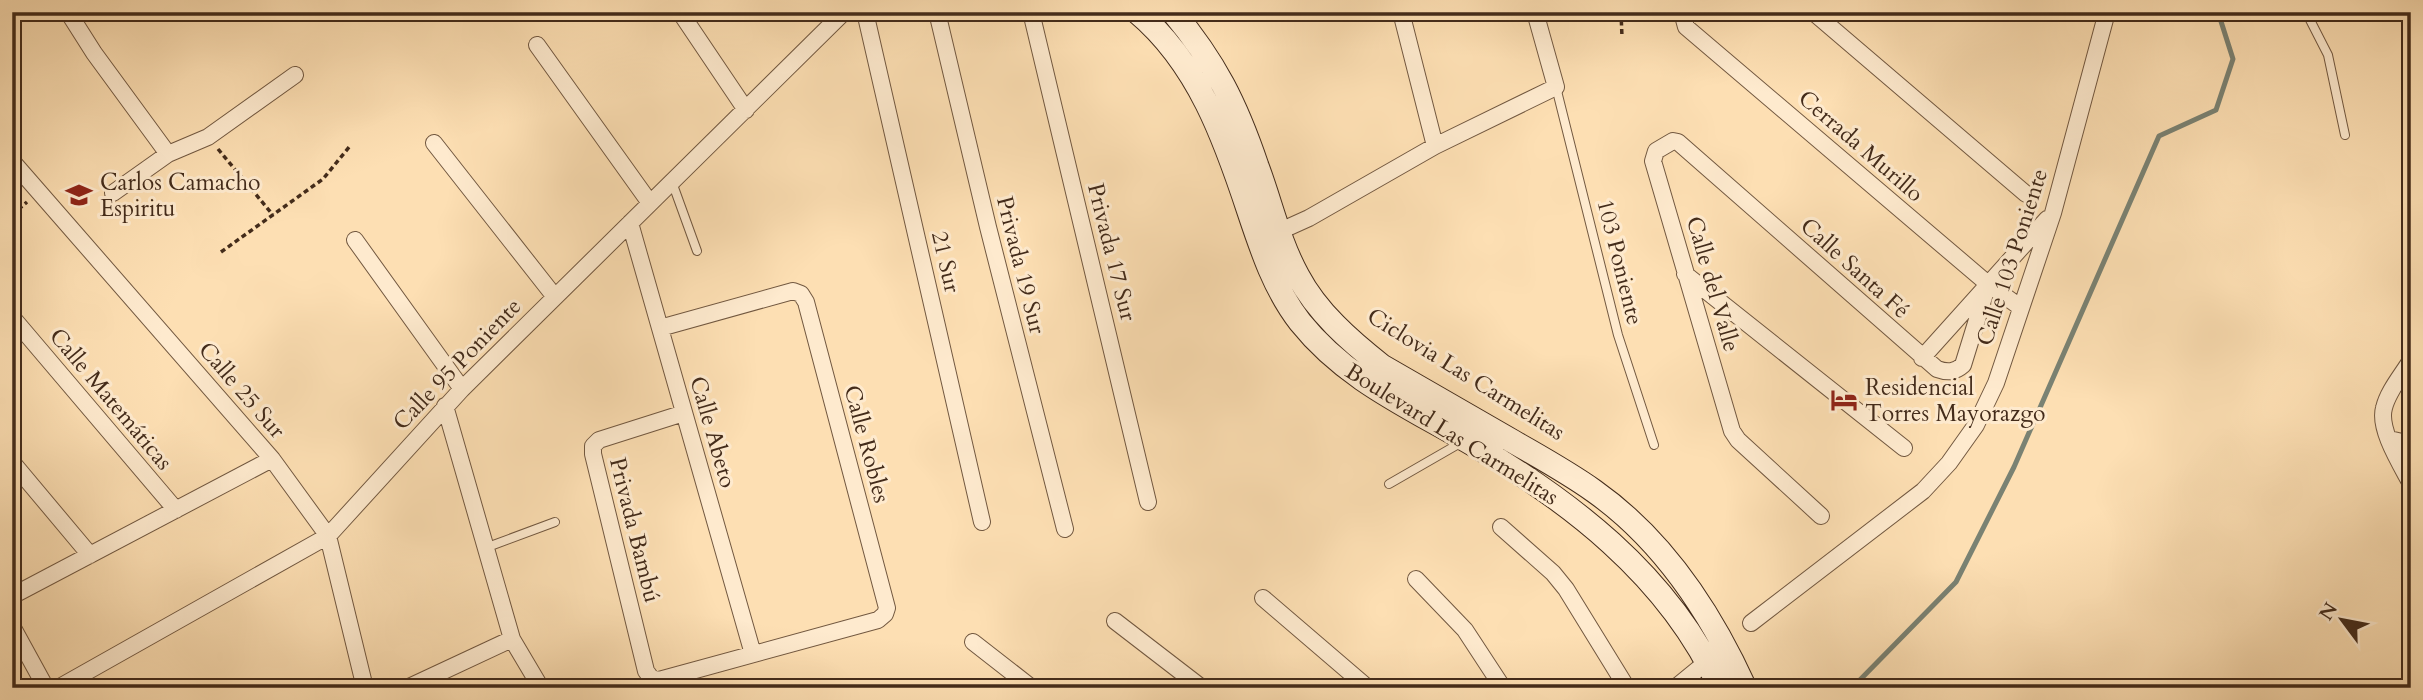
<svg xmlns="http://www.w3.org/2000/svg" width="2423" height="700" viewBox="0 0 2423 700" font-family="Cardo,serif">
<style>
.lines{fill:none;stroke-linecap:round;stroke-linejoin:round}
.stream{stroke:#7a8273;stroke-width:5}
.service-casing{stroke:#725840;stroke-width:10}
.minor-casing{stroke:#725840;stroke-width:18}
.secondary-casing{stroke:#432b1a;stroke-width:25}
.path{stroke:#432b1a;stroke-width:3.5;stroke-dasharray:5 3.5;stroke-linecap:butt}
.service{stroke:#feeace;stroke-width:8}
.minor{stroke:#feeace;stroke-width:16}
.secondary{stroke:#feeace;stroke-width:23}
.labels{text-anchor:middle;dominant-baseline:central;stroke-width:6;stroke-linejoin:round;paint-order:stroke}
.street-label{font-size:23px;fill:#432b1a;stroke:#feeace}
.poi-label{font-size:23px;fill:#432b1a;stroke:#feeace;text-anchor:start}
</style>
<rect width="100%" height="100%" fill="#fddfb3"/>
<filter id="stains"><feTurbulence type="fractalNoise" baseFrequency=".00286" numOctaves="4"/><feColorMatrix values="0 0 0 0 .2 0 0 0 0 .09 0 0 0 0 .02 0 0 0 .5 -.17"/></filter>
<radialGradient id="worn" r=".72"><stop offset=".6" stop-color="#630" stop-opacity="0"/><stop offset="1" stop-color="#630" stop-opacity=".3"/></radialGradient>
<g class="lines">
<path class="stream" d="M 1852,688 L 1956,582 L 2014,467 L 2159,136 L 2216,110 L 2233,59 L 2218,12"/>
<g class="service-casing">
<path id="service" d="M 2306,12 L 2328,55 L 2345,135
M 1556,87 L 1618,335 L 1654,445
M 672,182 L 697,251
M 1389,484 L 1462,442
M 485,548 L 555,522"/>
</g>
<g class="minor-casing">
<path id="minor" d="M 68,12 L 94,53 L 168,154
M 680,12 L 746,110
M 865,12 L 982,522
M 937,12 L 988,227 L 1065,529
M 1031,12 L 1148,502
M 1401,12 L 1435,146
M 1682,12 L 1686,27 L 1988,284 L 2020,307
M 1813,12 L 2026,194
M 537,45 L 650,203
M 434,143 L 555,297
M 12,161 L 272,459 L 328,536 L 365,688
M 113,193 L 168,154 L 208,137 L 295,75
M 630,223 L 753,654
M 1278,232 L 1309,218 L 1435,146 L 1556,87 L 1535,12
M 355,240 L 462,389
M 1685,274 L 1904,448
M 12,317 L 176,510
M 660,328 L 793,291 L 801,294 L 806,302 L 887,608 L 885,614 L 878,620 L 659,680 L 651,678 L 646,671 L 593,454 L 593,446 L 599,440 L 684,413
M 1922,358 L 2047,219
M 2411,360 C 2402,375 2388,391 2384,408 C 2378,429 2401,465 2411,484
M 445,406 L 512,639 L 541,688
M 2389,439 L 2411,444
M 12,462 L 90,555
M 1821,516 L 1738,440 L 1732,431 L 1653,161 L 1656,151 L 1673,141 L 1678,142 L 1937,369 C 1948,373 1955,372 1963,365 L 1988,284
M 1501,527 L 1553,573 L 1566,589 L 1627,688
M 1416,579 L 1465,630 L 1503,688
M 12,596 L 272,459
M 1263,598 L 1368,688
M 1115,621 L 1202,688
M 1751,623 L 1923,491 L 1949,463 L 1976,425 L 1996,383 L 2053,213 L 2107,12
M 12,626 L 46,688
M 973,642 L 1032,688
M 58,688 L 328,536 L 462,389 L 844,12
M 407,688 L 512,639
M 1675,688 L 1708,661"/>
</g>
<g class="secondary-casing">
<path id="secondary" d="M 1137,12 C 1198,63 1225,139 1249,212 C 1262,251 1275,290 1300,322 C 1344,377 1403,404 1462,438 C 1567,498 1669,575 1720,688
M 1173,12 C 1215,62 1236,104 1257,166 C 1271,203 1279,242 1298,276 C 1317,312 1350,341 1382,366 C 1423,390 1465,414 1507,438 C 1536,455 1566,471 1594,491 C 1662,539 1711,613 1745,688"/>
</g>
<path class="path" d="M 1621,12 L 1622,37
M 218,149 L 273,215
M 12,215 L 27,202
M 221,252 L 323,179 L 350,146"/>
<use href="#service" class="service"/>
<use href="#minor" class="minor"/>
<use href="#secondary" class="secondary"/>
</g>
<defs>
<g id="school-bare" transform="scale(2.1)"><path d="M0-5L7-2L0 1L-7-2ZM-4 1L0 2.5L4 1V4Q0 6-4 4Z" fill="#8f2418" stroke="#feeace" stroke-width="2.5" paint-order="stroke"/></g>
<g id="hotel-bare" transform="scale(2.1)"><path d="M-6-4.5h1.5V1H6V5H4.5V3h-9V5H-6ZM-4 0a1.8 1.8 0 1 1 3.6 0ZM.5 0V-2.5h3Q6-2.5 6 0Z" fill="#8f2418" stroke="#feeace" stroke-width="2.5" paint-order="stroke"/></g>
</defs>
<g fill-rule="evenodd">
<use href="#school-bare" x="79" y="195"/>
<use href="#hotel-bare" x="1844" y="400"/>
</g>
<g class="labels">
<g class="street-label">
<text transform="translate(1861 146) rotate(41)">Cerrada Murillo</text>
<text transform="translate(1112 252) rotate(76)">Privada 17 Sur</text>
<text transform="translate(2012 257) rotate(-72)">Calle 103 Poniente</text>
<text transform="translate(946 262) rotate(77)">21 Sur</text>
<text transform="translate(1620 262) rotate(76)">103 Poniente</text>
<text transform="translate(1021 265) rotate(76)">Privada 19 Sur</text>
<text transform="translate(1855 268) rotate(42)">Calle Santa Fé</text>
<text transform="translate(1713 284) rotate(74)">Calle del Valle</text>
<text transform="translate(457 364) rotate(-46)">Calle 95 Poniente</text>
<text transform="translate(1466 374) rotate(32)">Ciclovia Las Carmelitas</text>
<text transform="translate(242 390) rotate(49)">Calle 25 Sur</text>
<text transform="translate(111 399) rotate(50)">Calle Matemáticas</text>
<text transform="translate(713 432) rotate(74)">Calle Abeto</text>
<text transform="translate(1452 434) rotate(32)">Boulevard Las Carmelitas</text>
<text transform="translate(867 444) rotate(75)">Calle Robles</text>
<text transform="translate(635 530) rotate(76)">Privada Bambú</text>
</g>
<g class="poi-label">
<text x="100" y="182">Carlos Camacho<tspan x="100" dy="26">Espiritu</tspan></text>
<text x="1865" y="387">Residencial<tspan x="1865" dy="26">Torres Mayorazgo</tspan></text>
</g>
</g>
<rect width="2423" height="700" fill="none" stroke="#fddfb3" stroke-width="42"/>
<rect x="14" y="14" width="2395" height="672" fill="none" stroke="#432b1a" stroke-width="3.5"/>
<rect x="21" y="21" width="2381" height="658" fill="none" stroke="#432b1a" stroke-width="2"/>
<g transform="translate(2342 620) rotate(302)" stroke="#feeace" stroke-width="5" paint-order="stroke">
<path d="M0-5L12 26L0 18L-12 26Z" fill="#432b1a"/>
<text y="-10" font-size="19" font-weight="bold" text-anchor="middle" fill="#432b1a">N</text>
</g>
<rect width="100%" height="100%" filter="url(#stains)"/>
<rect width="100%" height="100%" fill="url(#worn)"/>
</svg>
